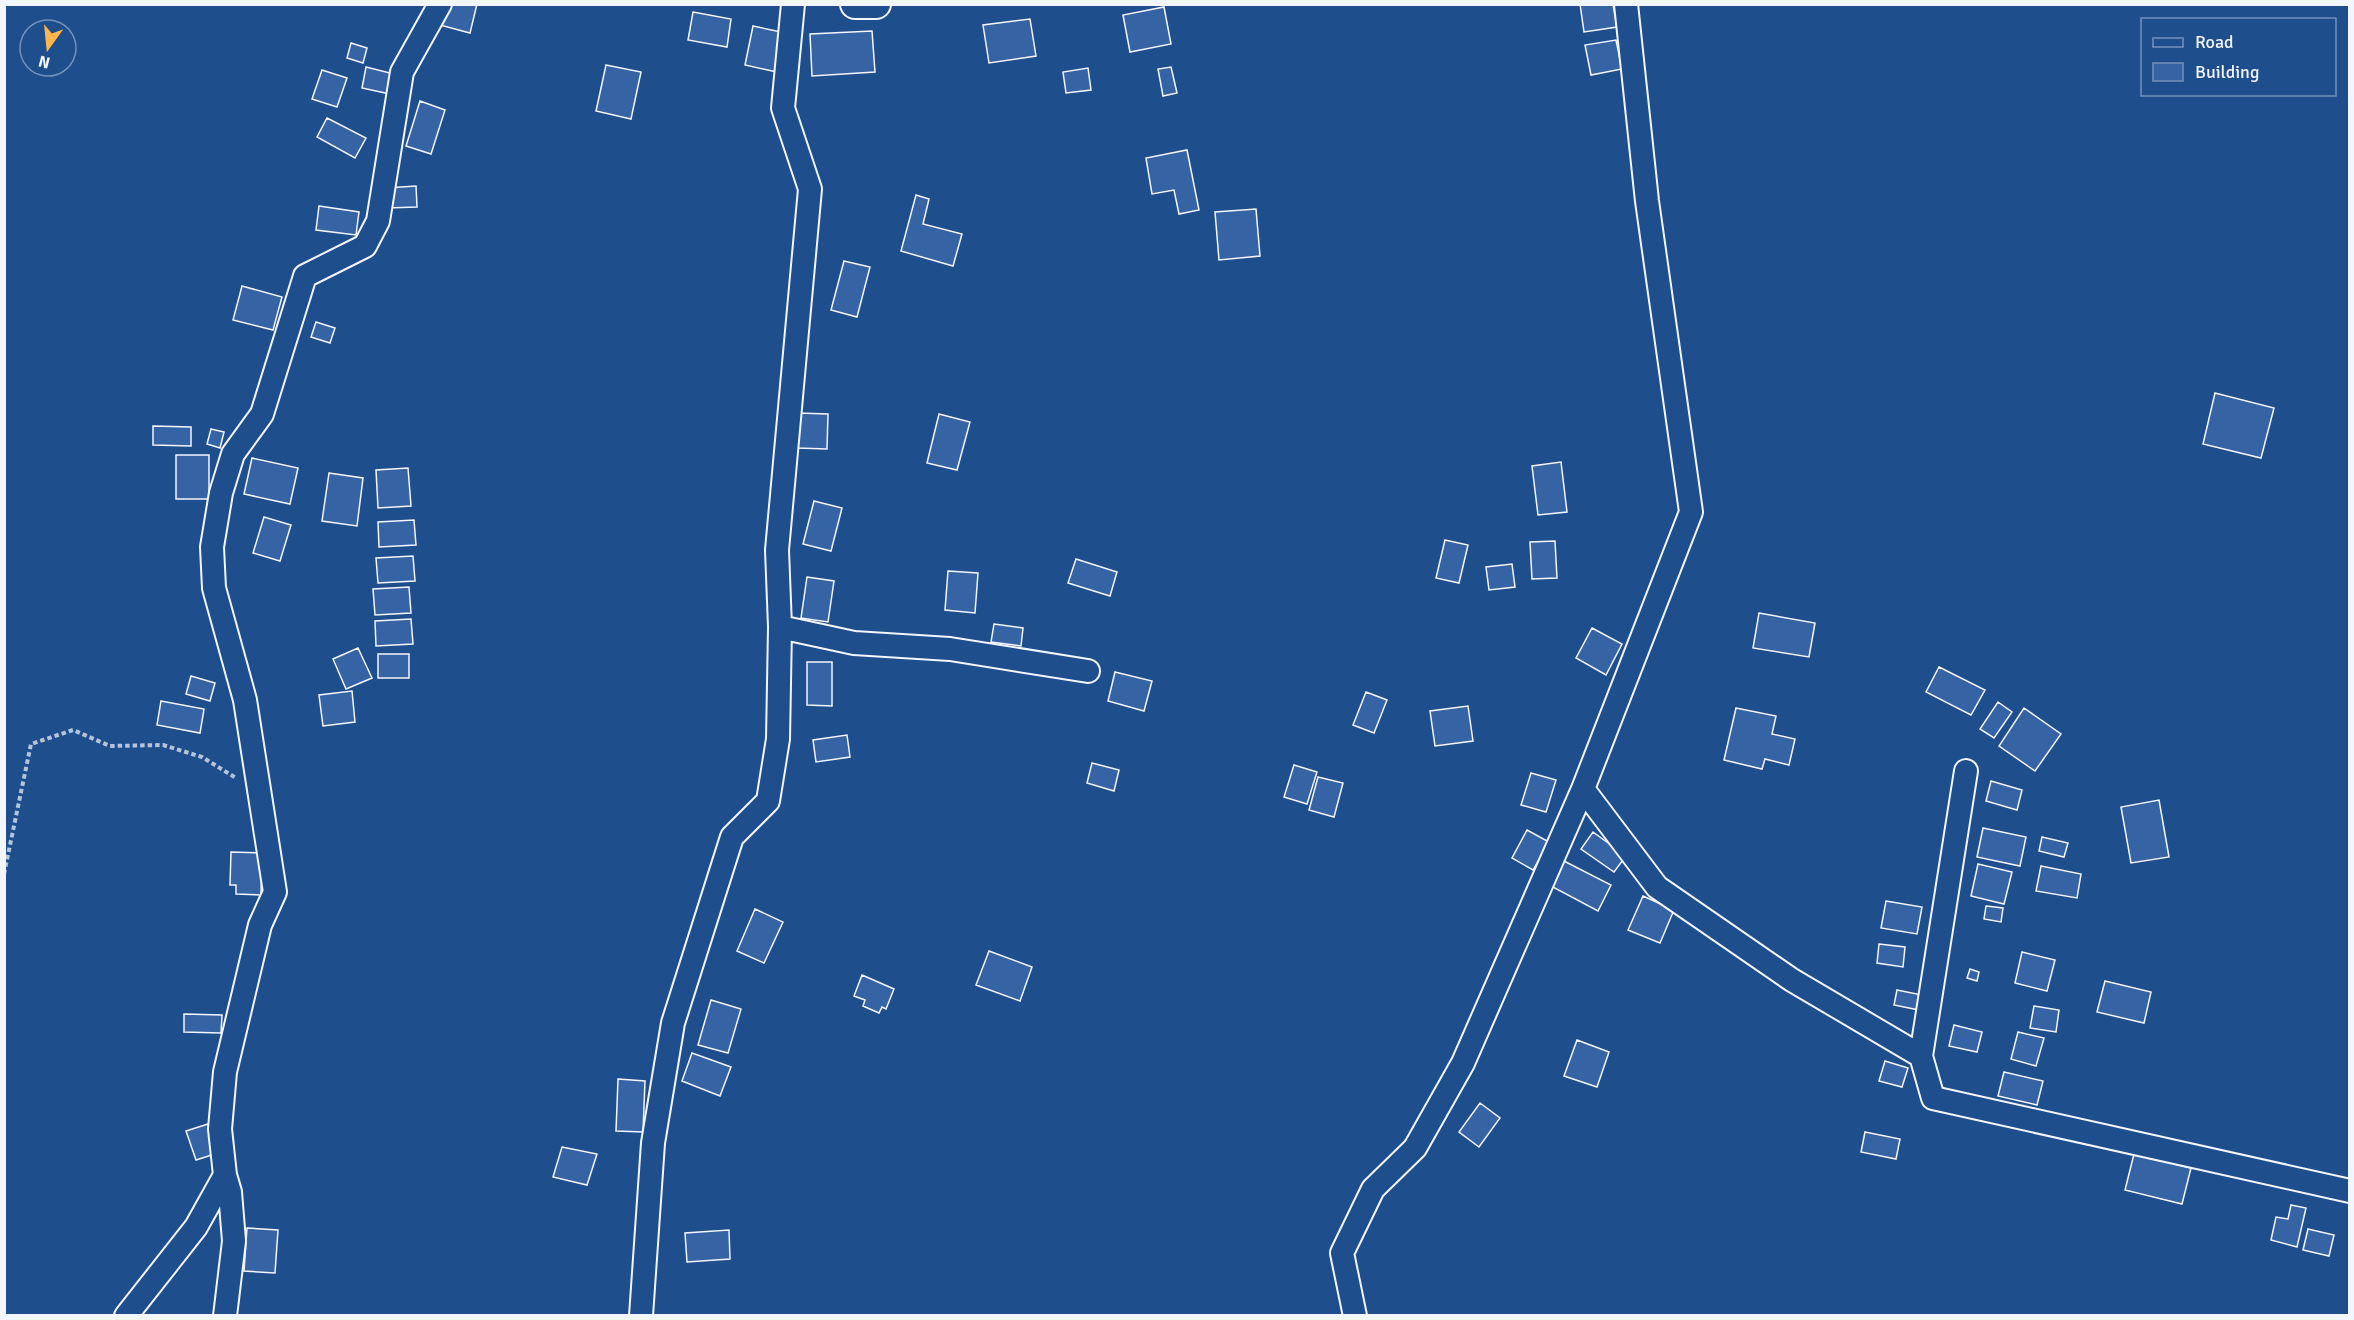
<svg xmlns="http://www.w3.org/2000/svg" width="2354" height="1320" viewBox="0 0 2354 1320" font-family="Signika,sans-serif">
<style>
.building{fill:#3563a3;stroke:#f2f6ff;stroke-width:1.5}
.lines{fill:none;stroke-linecap:round;stroke-linejoin:round}
.minor-casing{stroke:#f2f6ff;stroke-width:26}
.major-casing{stroke:#f2f6ff;stroke-width:32}
.path{stroke:#b3c4dc;stroke-width:4;stroke-dasharray:4.5 3;stroke-linecap:butt}
.minor{stroke:#1f4e8c;stroke-width:22}
.major{stroke:#1f4e8c;stroke-width:28}
</style>
<rect width="100%" height="100%" fill="#1f4e8c"/>
<path class="building" d="M 446,4 L 477,4 L 470,33 L 440,25 Z
M 1580,4 L 1613,4 L 1617,27 L 1584,32 Z
M 1164,7 L 1171,44 L 1130,52 L 1123,15 Z
M 693,12 L 731,19 L 727,47 L 688,40 Z
M 1030,19 L 1036,56 L 989,63 L 983,25 Z
M 753,26 L 786,33 L 777,72 L 745,65 Z
M 872,31 L 875,72 L 812,76 L 810,34 Z
M 1616,40 L 1622,69 L 1591,75 L 1585,45 Z
M 351,43 L 367,48 L 363,63 L 347,58 Z
M 606,65 L 641,72 L 631,119 L 596,111 Z
M 366,67 L 394,74 L 390,94 L 362,88 Z
M 1171,67 L 1177,93 L 1163,96 L 1158,69 Z
M 1088,68 L 1091,90 L 1066,93 L 1063,72 Z
M 322,70 L 347,78 L 337,107 L 312,99 Z
M 420,101 L 445,110 L 431,154 L 406,146 Z
M 327,118 L 366,138 L 355,158 L 317,137 Z
M 1187,150 L 1199,210 L 1179,214 L 1174,190 L 1152,194 L 1146,158 Z
M 416,186 L 417,207 L 386,208 L 385,188 Z
M 916,195 L 929,199 L 923,224 L 962,234 L 953,266 L 901,251 Z
M 319,206 L 359,212 L 356,235 L 316,230 Z
M 1256,209 L 1260,256 L 1219,260 L 1215,212 Z
M 844,261 L 870,267 L 857,317 L 831,310 Z
M 242,286 L 282,297 L 273,330 L 233,320 Z
M 316,322 L 335,328 L 330,343 L 311,337 Z
M 2215,393 L 2274,408 L 2261,458 L 2203,444 Z
M 798,413 L 828,414 L 827,449 L 797,448 Z
M 939,414 L 970,422 L 957,470 L 927,463 Z
M 153,426 L 191,427 L 191,446 L 153,445 Z
M 211,429 L 224,432 L 220,448 L 207,444 Z
M 176,455 L 209,455 L 209,499 L 176,499 Z
M 252,458 L 298,468 L 290,504 L 244,494 Z
M 1561,462 L 1567,512 L 1538,515 L 1532,466 Z
M 408,468 L 411,506 L 378,508 L 376,470 Z
M 329,473 L 363,478 L 357,526 L 322,521 Z
M 814,501 L 842,508 L 831,551 L 803,544 Z
M 264,517 L 291,525 L 280,561 L 253,553 Z
M 414,520 L 416,545 L 379,547 L 378,522 Z
M 1445,540 L 1468,545 L 1459,583 L 1436,578 Z
M 1555,541 L 1557,578 L 1532,579 L 1530,542 Z
M 413,556 L 415,581 L 378,583 L 376,558 Z
M 1076,559 L 1117,572 L 1110,596 L 1068,583 Z
M 1512,564 L 1515,587 L 1489,590 L 1486,567 Z
M 948,571 L 978,573 L 975,613 L 945,610 Z
M 807,577 L 834,581 L 828,622 L 801,618 Z
M 409,587 L 411,613 L 375,615 L 373,589 Z
M 1759,613 L 1815,623 L 1809,657 L 1753,648 Z
M 411,619 L 413,644 L 376,646 L 375,621 Z
M 994,624 L 1023,628 L 1021,646 L 991,642 Z
M 1592,628 L 1622,644 L 1606,675 L 1576,658 Z
M 358,648 L 372,678 L 346,689 L 333,659 Z
M 378,654 L 409,654 L 409,678 L 378,678 Z
M 807,662 L 832,662 L 832,706 L 807,705 Z
M 1939,667 L 1985,690 L 1971,715 L 1926,692 Z
M 1115,672 L 1152,681 L 1144,711 L 1108,701 Z
M 191,676 L 215,683 L 210,701 L 186,694 Z
M 352,691 L 355,722 L 323,726 L 319,695 Z
M 1366,692 L 1387,700 L 1374,733 L 1353,725 Z
M 161,701 L 204,709 L 200,733 L 157,725 Z
M 1998,702 L 2012,712 L 1994,738 L 1980,729 Z
M 1468,706 L 1473,741 L 1435,746 L 1430,711 Z
M 1736,708 L 1776,716 L 1772,734 L 1795,739 L 1789,765 L 1765,759 L 1762,769 L 1724,760 Z
M 2024,708 L 2061,734 L 2035,771 L 1999,746 Z
M 847,735 L 850,757 L 816,762 L 813,740 Z
M 1092,763 L 1119,770 L 1114,791 L 1087,783 Z
M 1294,765 L 1317,772 L 1307,804 L 1284,797 Z
M 1531,773 L 1556,780 L 1546,812 L 1521,805 Z
M 1318,777 L 1343,783 L 1334,817 L 1309,810 Z
M 1991,781 L 2022,790 L 2017,810 L 1986,801 Z
M 2159,800 L 2169,857 L 2131,863 L 2121,807 Z
M 1983,828 L 2026,837 L 2020,866 L 1977,857 Z
M 1527,830 L 1549,842 L 1533,870 L 1512,858 Z
M 1593,832 L 1626,856 L 1614,872 L 1581,849 Z
M 2042,837 L 2068,843 L 2064,857 L 2039,851 Z
M 231,852 L 262,853 L 261,895 L 236,894 L 236,885 L 230,885 Z
M 1562,860 L 1611,885 L 1598,911 L 1549,885 Z
M 1978,864 L 2012,872 L 2004,904 L 1971,896 Z
M 2041,866 L 2081,874 L 2077,898 L 2036,891 Z
M 1643,896 L 1674,910 L 1660,943 L 1628,930 Z
M 1886,901 L 1922,907 L 1917,934 L 1881,928 Z
M 1986,906 L 2003,908 L 2001,922 L 1984,919 Z
M 755,909 L 783,922 L 764,963 L 737,951 Z
M 1879,944 L 1905,947 L 1903,967 L 1877,963 Z
M 989,951 L 1032,967 L 1020,1001 L 976,985 Z
M 2022,952 L 2055,960 L 2047,991 L 2015,983 Z
M 1970,969 L 1979,972 L 1977,981 L 1967,978 Z
M 862,975 L 894,989 L 886,1009 L 882,1007 L 879,1013 L 863,1006 L 865,1000 L 854,996 Z
M 2105,981 L 2151,992 L 2144,1023 L 2097,1012 Z
M 1897,990 L 1922,995 L 1919,1010 L 1894,1005 Z
M 711,1000 L 741,1009 L 728,1053 L 698,1045 Z
M 2034,1006 L 2059,1010 L 2056,1032 L 2030,1028 Z
M 184,1014 L 222,1015 L 221,1033 L 184,1032 Z
M 1954,1025 L 1982,1032 L 1977,1052 L 1949,1046 Z
M 2018,1032 L 2044,1038 L 2036,1066 L 2011,1059 Z
M 1577,1040 L 1609,1052 L 1597,1087 L 1564,1076 Z
M 692,1053 L 731,1067 L 720,1096 L 682,1081 Z
M 1885,1061 L 1908,1068 L 1902,1087 L 1879,1081 Z
M 2004,1072 L 2043,1081 L 2037,1105 L 1998,1096 Z
M 618,1079 L 645,1081 L 643,1132 L 616,1131 Z
M 1480,1103 L 1500,1118 L 1479,1147 L 1459,1132 Z
M 208,1124 L 218,1153 L 196,1160 L 186,1131 Z
M 1865,1132 L 1900,1139 L 1896,1159 L 1861,1152 Z
M 562,1147 L 597,1154 L 587,1185 L 553,1177 Z
M 2134,1154 L 2191,1168 L 2182,1204 L 2125,1190 Z
M 2291,1205 L 2306,1208 L 2297,1247 L 2271,1240 L 2276,1217 L 2288,1219 Z
M 247,1228 L 278,1230 L 275,1273 L 244,1271 Z
M 2308,1229 L 2334,1235 L 2329,1256 L 2303,1250 Z
M 729,1230 L 730,1259 L 687,1262 L 685,1233 Z"/>
<g class="lines">
<g class="minor-casing">
<path id="minor" d="M 1626,4 L 1647,201 L 1691,512 L 1583,789 L 1657,887 L 1792,980 L 1921,1056
M 780,627 L 854,643 L 950,649 L 1088,671
M 1966,771 L 1921,1056 L 1933,1098 L 2350,1191
M 126,1316 L 196,1227 L 225,1175
M 225,1316 L 234,1241 L 230,1192 L 225,1175 L 220,1129 L 225,1072 L 260,925 L 275,892 L 245,700 L 214,588 L 212,547 L 221,493 L 233,454 L 262,414 L 305,276 L 365,246 L 378,221 L 402,72 L 440,4
M 641,1316 L 653,1143 L 673,1023 L 732,837 L 768,801 L 778,739 L 780,627 L 777,550 L 810,189 L 783,108 L 793,4
M 1355,1316 L 1342,1253 L 1373,1189 L 1415,1148 L 1463,1063 L 1583,789"/>
</g>
<g class="major-casing">
<path id="major" d="M 855,4 L 876,4"/>
</g>
<path class="path" d="M 4,874 L 31,744 L 73,730 L 110,746 L 163,745 L 202,757 L 236,778"/>
<use href="#minor" class="minor"/>
<use href="#major" class="major"/>
</g>
<rect width="2354" height="1320" fill="none" stroke="#f2f6ff" stroke-width="12"/>
<rect x="2141" y="18" width="195" height="78" fill="#1f4e8c" stroke="#7391ba" stroke-width="1.5"/>
<rect x="2153" y="38" width="30" height="9" fill="#1f4e8c" stroke="#7391ba" stroke-width="1.5"/>
<text x="2195" y="48" font-size="18" fill="#f2f6ff">Road</text>
<rect x="2153" y="63" width="30" height="18" fill="#3563a3" stroke="#7391ba" stroke-width="1.5"/>
<text x="2195" y="78" font-size="18" fill="#f2f6ff">Building</text>
<g transform="translate(48 48) rotate(195)"><circle r="28" fill="#1f4e8c" stroke="#7391ba" stroke-width="1.5"/>
<path d="M0-4.5L10 22L0 15L-10 22Z" fill="#ffb74d"/>
<text y="-9" font-size="16" font-weight="bold" text-anchor="middle" fill="#f2f6ff">N</text>
</g>
</svg>
